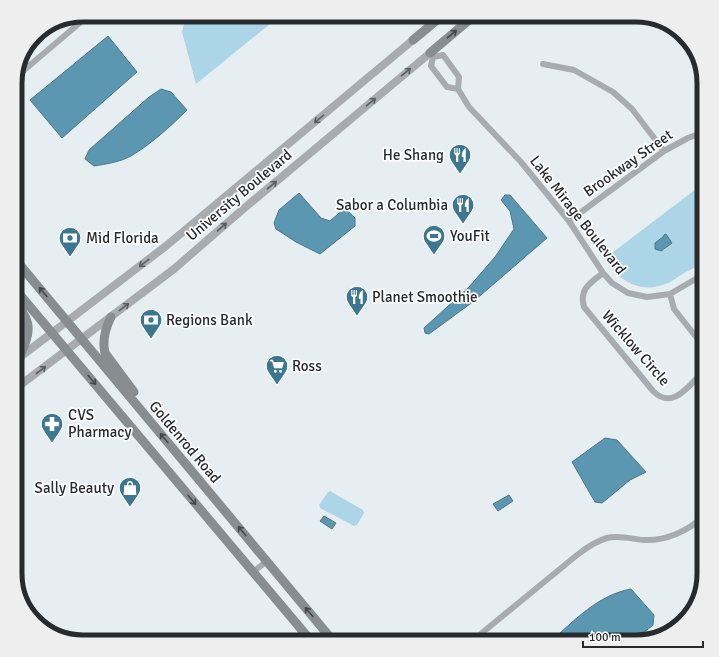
<svg xmlns="http://www.w3.org/2000/svg" width="719" height="657" viewBox="0 0 719 657" font-family="Signika,sans-serif">
<style>
.green{fill:#add5e8}
.water{fill:#5c97b1;stroke:#4c7789}
.lines{fill:none;stroke-linecap:round;stroke-linejoin:round}
.minor{stroke:#a8acae;stroke-width:6}
.tertiary{stroke:#a8acae;stroke-width:8}
.secondary{stroke:#888d8f;stroke-width:9}
.oneway{stroke:#45484a}
.oneway2{stroke:#5b5f61}
.labels{text-anchor:middle;dominant-baseline:central;stroke-width:3.5;stroke-linejoin:round;paint-order:stroke}
.poi-label{font-size:15px;fill:#282b2d;stroke:#fff;text-anchor:start}
.street-label{font-size:15px;fill:#282b2d;stroke:#fff}
.rim{fill:none;stroke:#282b2d;stroke-width:5}
</style>
<rect width="100%" height="100%" fill="#e6eef2"/>
<path class="green" d="M 186,15 L 281,15 L 196,84 L 182,32 Z
M 700,186 L 704,188 L 704,263 C 696,267 689,270 681,275 C 677,277 673,281 668,283 C 641,295 619,281 604,259 Z
M 330,491 L 363,510 L 364,513 L 357,525 L 354,526 L 320,508 L 319,505 L 328,492 Z"/>
<path class="water" d="M 108,36 L 137,72 L 62,138 L 30,100 Z
M 161,89 L 171,92 L 187,110 C 170,127 151,144 131,156 C 120,162 106,164 94,166 L 85,159 L 89,150 L 149,97 Z
M 299,193 L 321,218 L 330,221 L 345,208 L 355,218 L 355,226 L 320,254 L 296,242 L 276,229 L 274,223 L 279,210 Z
M 505,195 L 510,195 L 547,238 L 474,301 L 429,334 L 425,333 L 424,328 L 469,287 L 495,257 L 514,229 L 510,211 L 501,200 Z
M 666,234 L 672,243 L 661,251 L 655,249 L 655,243 L 663,237 L 664,235 Z
M 605,438 L 617,440 L 646,472 L 630,480 L 602,503 L 595,502 L 572,462 Z
M 509,495 L 513,501 L 498,511 L 493,504 Z
M 324,516 L 336,523 L 332,529 L 320,521 Z
M 631,589 L 654,615 L 653,625 L 632,642 L 550,642 C 575,620 598,595 631,589 Z"/>
<g class="lines">
<path class="minor" d="M 433,57 L 443,55 L 459,77 L 458,89 L 469,107 L 521,162 L 569,221 L 603,273 L 612,283 L 628,293 L 647,297 L 670,294 L 704,274
M 433,57 L 431,66 L 447,87 L 458,89
M 543,64 L 574,70 L 613,92 L 632,109 L 664,151
M 16,77 L 89,15
M 569,221 L 664,151 L 688,138 L 704,132
M 603,273 C 590,283 579,289 584,307 L 653,391 C 673,411 689,385 704,371
M 670,294 L 674,309 L 704,347
M 253,572 L 267,561
M 471,642 L 577,555 C 586,548 596,541 607,538 C 619,535 632,539 644,540 C 666,541 688,531 704,516"/>
<path class="tertiary" d="M 15,361 L 166,246 L 413,40
M 15,389 L 174,269 L 242,210 L 430,53"/>
<path class="secondary" d="M 413,40 L 443,15
M 430,53 L 475,15
M 15,259 L 334,642
M 15,289 L 312,642
M 15,302 C 34,324 30,333 19,358
M 111,317 C 105,329 102,340 105,353 L 134,392"/>
</g>
<defs><path id="oneway-shaft" d="M-6 0H5M1.5-3L5.5 0L1.5 3" fill="none" stroke-width="1.6" stroke-linecap="round" stroke-linejoin="round"/></defs>
<g class="oneway">
<use href="#oneway-shaft" transform="translate(452 34) rotate(-40)"/>
<use href="#oneway-shaft" transform="translate(43 292) rotate(-130)"/>
<use href="#oneway-shaft" transform="translate(92 380) rotate(50)"/>
<use href="#oneway-shaft" transform="translate(164 438) rotate(-130)"/>
<use href="#oneway-shaft" transform="translate(192 500) rotate(50)"/>
<use href="#oneway-shaft" transform="translate(242 531) rotate(-130)"/>
<use href="#oneway-shaft" transform="translate(309 612) rotate(-130)"/>
</g>
<g class="oneway2">
<use href="#oneway-shaft" transform="translate(406 72) rotate(-40)"/>
<use href="#oneway-shaft" transform="translate(371 102) rotate(-40)"/>
<use href="#oneway-shaft" transform="translate(319 119) rotate(140)"/>
<use href="#oneway-shaft" transform="translate(272 185) rotate(-40)"/>
<use href="#oneway-shaft" transform="translate(222 227) rotate(-41)"/>
<use href="#oneway-shaft" transform="translate(144 263) rotate(142)"/>
<use href="#oneway-shaft" transform="translate(124 307) rotate(-37)"/>
<use href="#oneway-shaft" transform="translate(41 370) rotate(-37)"/>
</g>
<defs>
<g id="restaurant-pin" transform="scale(1.15)"><path d="M0 17L-7.5 6A9.5 9.5 0 1 1 7.5 6Z" fill="#3c768f" stroke="#fff"/><path d="M-5-6h1v4h1v-4h1v4h1v-4h1v5L-1.5 .5V6h-2V.5L-5-1ZM5-6V6H3V1.5H1.5Q1.5-4 5-6Z" fill="#fff"/></g>
<g id="stadium-pin" transform="scale(1.15)"><path d="M0 17L-7.5 6A9.5 9.5 0 1 1 7.5 6Z" fill="#3c768f" stroke="#fff"/><path d="M0-5a6.5 5 0 1 0 0 10a6.5 5 0 1 0 0-10ZM-3.5-1.8h7v3.6h-7Z" fill="#fff"/></g>
<g id="bank-pin" transform="scale(1.15)"><path d="M0 17L-7.5 6A9.5 9.5 0 1 1 7.5 6Z" fill="#3c768f" stroke="#fff"/><path d="M-6-4H6V4H-6ZM0-2.3a2.3 2.3 0 1 0 0 4.6a2.3 2.3 0 1 0 0-4.6Z" fill="#fff"/></g>
<g id="supermarket-pin" transform="scale(1.15)"><path d="M0 17L-7.5 6A9.5 9.5 0 1 1 7.5 6Z" fill="#3c768f" stroke="#fff"/><path d="M-6-5.5h2.5l.6 2H6L4.5 2H-2.5L-4.4-4H-6ZM-1.5 3.2a1.3 1.3 0 1 0 .1 0ZM3 3.2a1.3 1.3 0 1 0 .1 0Z" fill="#fff"/></g>
<g id="pharmacy-pin" transform="scale(1.15)"><path d="M0 17L-7.5 6A9.5 9.5 0 1 1 7.5 6Z" fill="#3c768f" stroke="#fff"/><path d="M-2-6h4v4h4v4h-4v4h-4v-4h-4v-4h4Z" fill="#fff"/></g>
<g id="shop-pin" transform="scale(1.15)"><path d="M0 17L-7.5 6A9.5 9.5 0 1 1 7.5 6Z" fill="#3c768f" stroke="#fff"/><path d="M-5-2.5h2.3a2.7 3.5 0 0 1 5.4 0H5L5.5 6h-11ZM-1.5-2.5h3a1.5 2.3 0 0 0-3 0Z" fill="#fff"/></g>
</defs>
<g fill-rule="evenodd">
<use href="#restaurant-pin" x="460" y="155"/>
<use href="#restaurant-pin" x="463" y="205"/>
<use href="#stadium-pin" x="434" y="236"/>
<use href="#bank-pin" x="70" y="238"/>
<use href="#restaurant-pin" x="357" y="297"/>
<use href="#bank-pin" x="151" y="320"/>
<use href="#supermarket-pin" x="277" y="366"/>
<use href="#pharmacy-pin" x="52" y="424"/>
<use href="#shop-pin" x="130" y="488"/>
</g>
<g class="labels">
<g class="poi-label">
<text x="444" y="155" text-anchor="end">He Shang</text>
<text x="448" y="205" text-anchor="end">Sabor a Columbia</text>
<text x="450" y="236">YouFit</text>
<text x="86" y="238">Mid Florida</text>
<text x="372" y="297">Planet Smoothie</text>
<text x="166" y="320">Regions Bank</text>
<text x="292" y="366">Ross</text>
<text x="68" y="415">CVS<tspan x="68" dy="17">Pharmacy</tspan></text>
<text x="114" y="488" text-anchor="end">Sally Beauty</text>
</g>
<g class="street-label">
<text transform="translate(628 163) rotate(-35)">Brookway Street</text>
<text transform="translate(239 195) rotate(-40)">University Boulevard</text>
<text transform="translate(578 215) rotate(52)">Lake Mirage Boulevard</text>
<text transform="translate(636 348) rotate(49)">Wicklow Circle</text>
<text transform="translate(185 442) rotate(50)">Goldenrod Road</text>
</g>
</g>
<path d="M0 0H719V657H0ZM83 22H636A61 61 0 0 1 697 83V574A61 61 0 0 1 636 635H83A61 61 0 0 1 22 574V83A61 61 0 0 1 83 22Z" fill="#eee" fill-rule="evenodd"/>
<path class="rim" d="M83 22H636A61 61 0 0 1 697 83V574A61 61 0 0 1 636 635H83A61 61 0 0 1 22 574V83A61 61 0 0 1 83 22Z"/>
<path d="M583 641v6h120v-6" fill="none" stroke="#282b2d" stroke-width="2"/>
<text x="589" y="641" font-size="12" fill="#282b2d" stroke="#ffffff" stroke-width="3" paint-order="stroke">100 m</text>
</svg>
